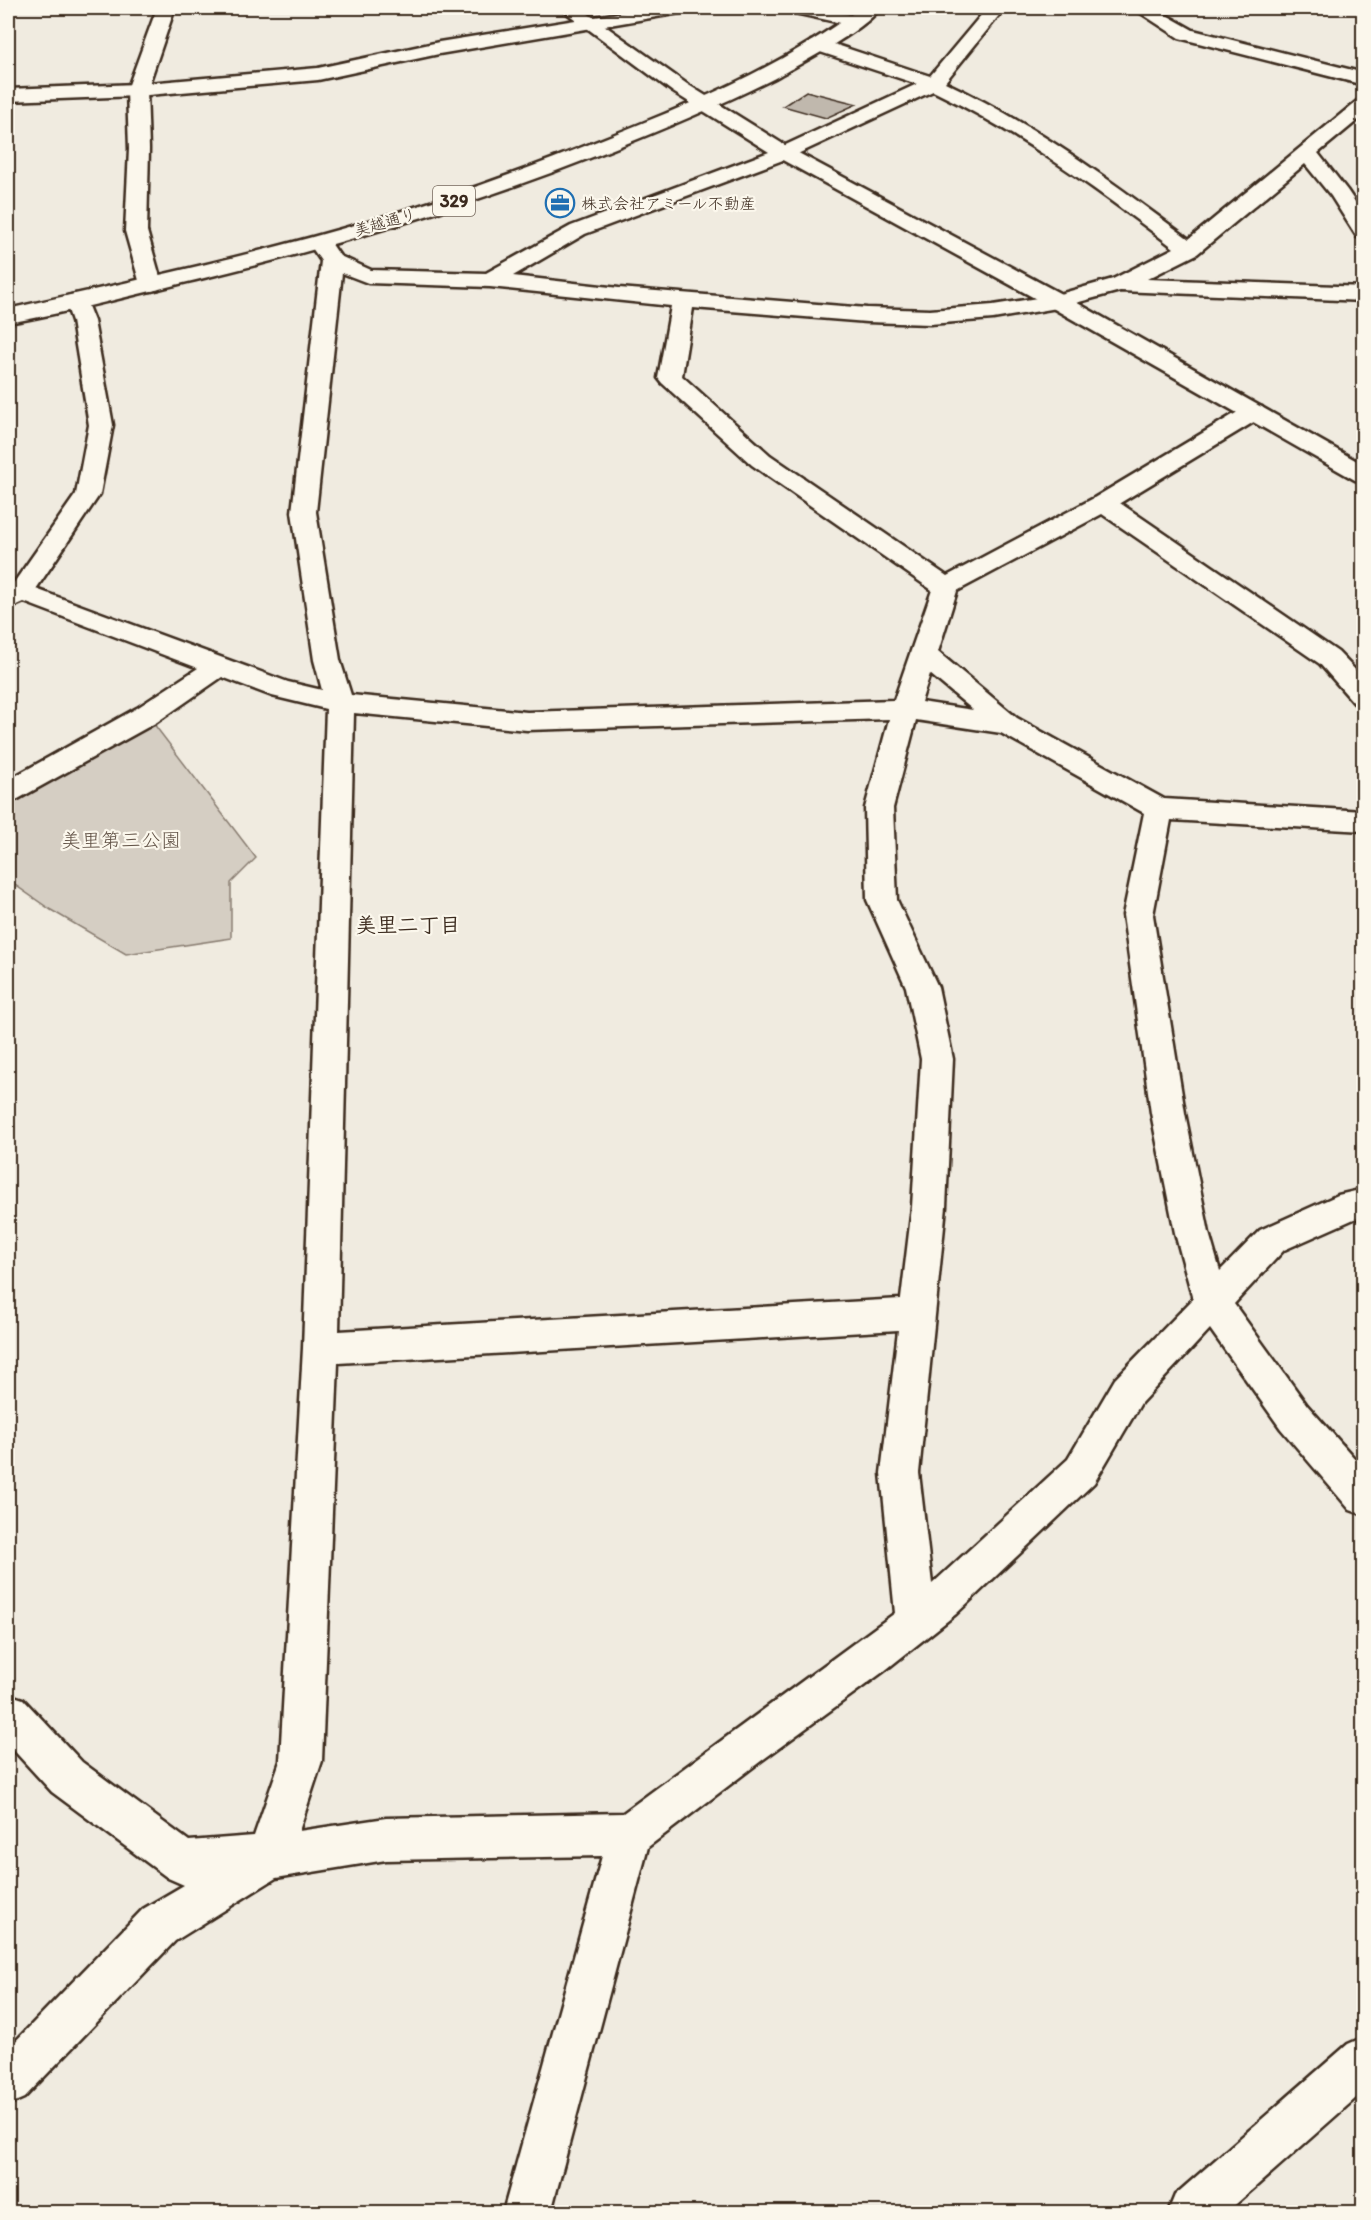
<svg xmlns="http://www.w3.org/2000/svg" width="1371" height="2220" viewBox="0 0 1371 2220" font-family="Itim,'Klee One',sans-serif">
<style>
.green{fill:#d5cec3;stroke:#887c70;stroke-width:1.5}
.building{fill:#c0b8ad;stroke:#3b2a1e;stroke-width:1.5}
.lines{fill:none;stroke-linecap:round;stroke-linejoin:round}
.minor-casing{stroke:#3b2a1e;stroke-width:5}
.tertiary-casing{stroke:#3b2a1e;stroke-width:5}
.trunk-casing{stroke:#3b2a1e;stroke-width:5}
.minor{fill:#fbf7ec;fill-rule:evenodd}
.tertiary{fill:#fbf7ec;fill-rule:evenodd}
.trunk{fill:#fbf7ec;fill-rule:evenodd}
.labels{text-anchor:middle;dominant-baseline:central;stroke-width:4.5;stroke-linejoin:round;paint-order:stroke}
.far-poi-label{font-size:16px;fill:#3b2a1e;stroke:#fbf7ec;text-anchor:start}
.far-street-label{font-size:16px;fill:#3b2a1e;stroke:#fbf7ec}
.shield{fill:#fbf7ec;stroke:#75685c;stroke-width:1.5}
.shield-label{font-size:18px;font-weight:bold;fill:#3b2a1e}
.park-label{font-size:20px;fill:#625347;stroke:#fbf7ec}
.neighbourhood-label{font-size:21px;font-weight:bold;fill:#3b2a1e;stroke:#fbf7ec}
</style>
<rect width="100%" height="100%" fill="#f0ebe0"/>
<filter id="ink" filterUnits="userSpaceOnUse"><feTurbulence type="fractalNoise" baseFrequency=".0167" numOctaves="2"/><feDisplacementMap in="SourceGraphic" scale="12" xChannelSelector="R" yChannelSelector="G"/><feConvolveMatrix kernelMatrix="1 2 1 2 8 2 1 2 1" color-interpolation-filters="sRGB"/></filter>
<g filter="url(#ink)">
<path class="green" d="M 147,715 L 256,858 L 231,883 L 231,938 L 126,954 L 51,910 L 8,880 L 8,792 Z"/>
<path class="building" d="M 806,91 L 857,104 L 826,118 L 783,106 Z"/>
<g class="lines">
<g class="minor-casing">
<path id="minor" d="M 650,8 L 689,8 L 686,12 L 680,13 L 439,54 L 318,80 L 137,96 L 8,101 L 8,89 L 137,84 L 318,68 L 439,42 Z
M 787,8 L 818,8 L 861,17 L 864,21 L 861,25 L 855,26 L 790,12 Z
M 987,8 L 1005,8 L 945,82 C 1033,123 1111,181 1189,239 L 1357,101 L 1364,99 L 1364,115 L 1318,153 L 1347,190 L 1364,215 L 1364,239 L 1357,237 L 1331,196 L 1305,164 L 1197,254 L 1147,279 L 1364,287 L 1364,301 L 1120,291 L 1057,308 L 993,319 L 930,324 L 867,322 L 693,308 L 682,376 L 770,455 L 947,576 L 1094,498 L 1246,407 L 1254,405 L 1262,407 L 1266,412 L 1262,417 L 1120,503 L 1338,652 L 1364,679 L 1364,706 L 1354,703 L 1320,664 L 1102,514 L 957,591 L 938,652 L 1017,718 L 1164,799 L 1364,811 L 1364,831 L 1171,820 L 1153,915 L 1185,1113 L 1209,1233 L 1220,1271 L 1260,1230 L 1338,1195 L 1364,1189 L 1364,1217 L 1354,1219 L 1284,1250 L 1234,1304 L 1307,1405 L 1364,1469 L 1364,1515 L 1350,1510 L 1281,1429 L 1210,1329 L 1141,1403 L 1094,1483 L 956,1614 L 883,1672 L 761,1761 L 648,1847 L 551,2212 L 503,2212 L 602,1856 L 386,1860 L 276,1878 L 175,1941 L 24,2098 L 8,2105 L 8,2049 L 143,1909 L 184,1885 L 168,1878 L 52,1792 L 8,1744 L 8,1694 L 23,1699 L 82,1762 L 189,1841 L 254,1836 L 280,1761 L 303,1348 L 326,709 L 272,696 L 222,677 L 157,722 L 18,799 L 8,802 L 8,780 L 137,708 L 198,668 L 24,602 L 8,609 L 8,585 L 13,584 L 76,494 L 89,425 L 72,321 L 65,301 L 68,296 L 76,294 L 84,296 L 94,321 L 113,425 L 100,494 L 36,589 L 288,682 L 322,690 L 314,660 L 292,512 L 321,261 L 310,245 L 313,240 L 321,239 L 329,240 L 340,256 L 371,270 L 486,273 L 571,226 L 777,149 L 917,84 L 811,49 L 809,45 L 811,41 L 825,41 L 930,76 ZM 933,91 C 1020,133 1098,190 1174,248 L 1113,279 L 1056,295 L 993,305 L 930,310 L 867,308 L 619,288 L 513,276 L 585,234 L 791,157 ZM 342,273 L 368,283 L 490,287 L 671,306 L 658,378 L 662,383 L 752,465 L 932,590 L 894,700 L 527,712 L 351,695 L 340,660 L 316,512 ZM 930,674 L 973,710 L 921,702 ZM 354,713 L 527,730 L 889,719 L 865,808 L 867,900 L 906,987 L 921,1059 L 912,1207 L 901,1299 L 339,1331 ZM 916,720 L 1001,733 L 1144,813 L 1123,915 L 1151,1113 L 1175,1233 L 1193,1299 L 1115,1379 L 1068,1459 L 932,1584 L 919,1473 L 946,1207 L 953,1059 L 938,987 L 897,900 L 893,808 ZM 898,1330 L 881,1473 L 895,1613 L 623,1813 L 386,1818 L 299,1831 L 322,1761 L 338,1363 Z
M 1133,8 L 1154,8 L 1193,30 L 1364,73 L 1364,85 L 1179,38 Z
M 1364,2037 L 1364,2091 L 1227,2212 L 1168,2212 L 1175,2195 L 1348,2044 Z"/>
</g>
<g class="tertiary-casing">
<path id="tertiary" d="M 157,8 L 175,8 L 147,90 L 149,149 L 147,231 L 162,284 L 159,289 L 151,291 L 143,289 L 140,284 L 125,231 L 129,149 L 127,90 Z
M 560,8 L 580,8 L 687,84 L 791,149 L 1065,296 L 1364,465 L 1364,482 L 1355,480 L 1049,306 L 777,157 L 673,92 Z"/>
</g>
<g class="trunk-casing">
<path id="trunk" d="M 860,8 L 880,8 C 865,30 800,64 775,78 C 719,106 661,130 603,153 C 471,205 337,246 200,279 C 136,294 72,312 8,323 L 8,309 C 129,282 252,256 372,220 C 451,197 528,169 605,138 C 694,103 783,66 860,8 Z"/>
</g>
<use href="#minor" class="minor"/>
<use href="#tertiary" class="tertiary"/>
<use href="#trunk" class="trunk"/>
</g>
</g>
<defs>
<g id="office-ring" transform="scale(1.5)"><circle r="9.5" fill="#fbf7ec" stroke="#1f6fb2" stroke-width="1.5"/><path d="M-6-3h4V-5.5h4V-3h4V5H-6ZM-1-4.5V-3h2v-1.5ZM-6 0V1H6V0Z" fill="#1f6fb2"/></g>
</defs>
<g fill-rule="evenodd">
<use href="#office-ring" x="560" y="203"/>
</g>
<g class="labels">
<g class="far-poi-label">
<text x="581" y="203">株式会社アミール不動産</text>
</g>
<g class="far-street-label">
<text transform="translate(385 222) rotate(-16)">美越通り</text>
</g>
<rect class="shield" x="433" y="186" width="42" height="30" rx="4.5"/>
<g class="shield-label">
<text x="454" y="201">329</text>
</g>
<g class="park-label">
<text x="121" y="840">美里第三公園</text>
</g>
<g class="neighbourhood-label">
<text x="408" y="924">美里二丁目</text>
</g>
</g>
<rect width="1371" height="2220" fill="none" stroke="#fbf7ec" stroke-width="30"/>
<rect x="15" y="15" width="1341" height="2190" fill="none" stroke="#3b2a1e" stroke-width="2" filter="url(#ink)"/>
</svg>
